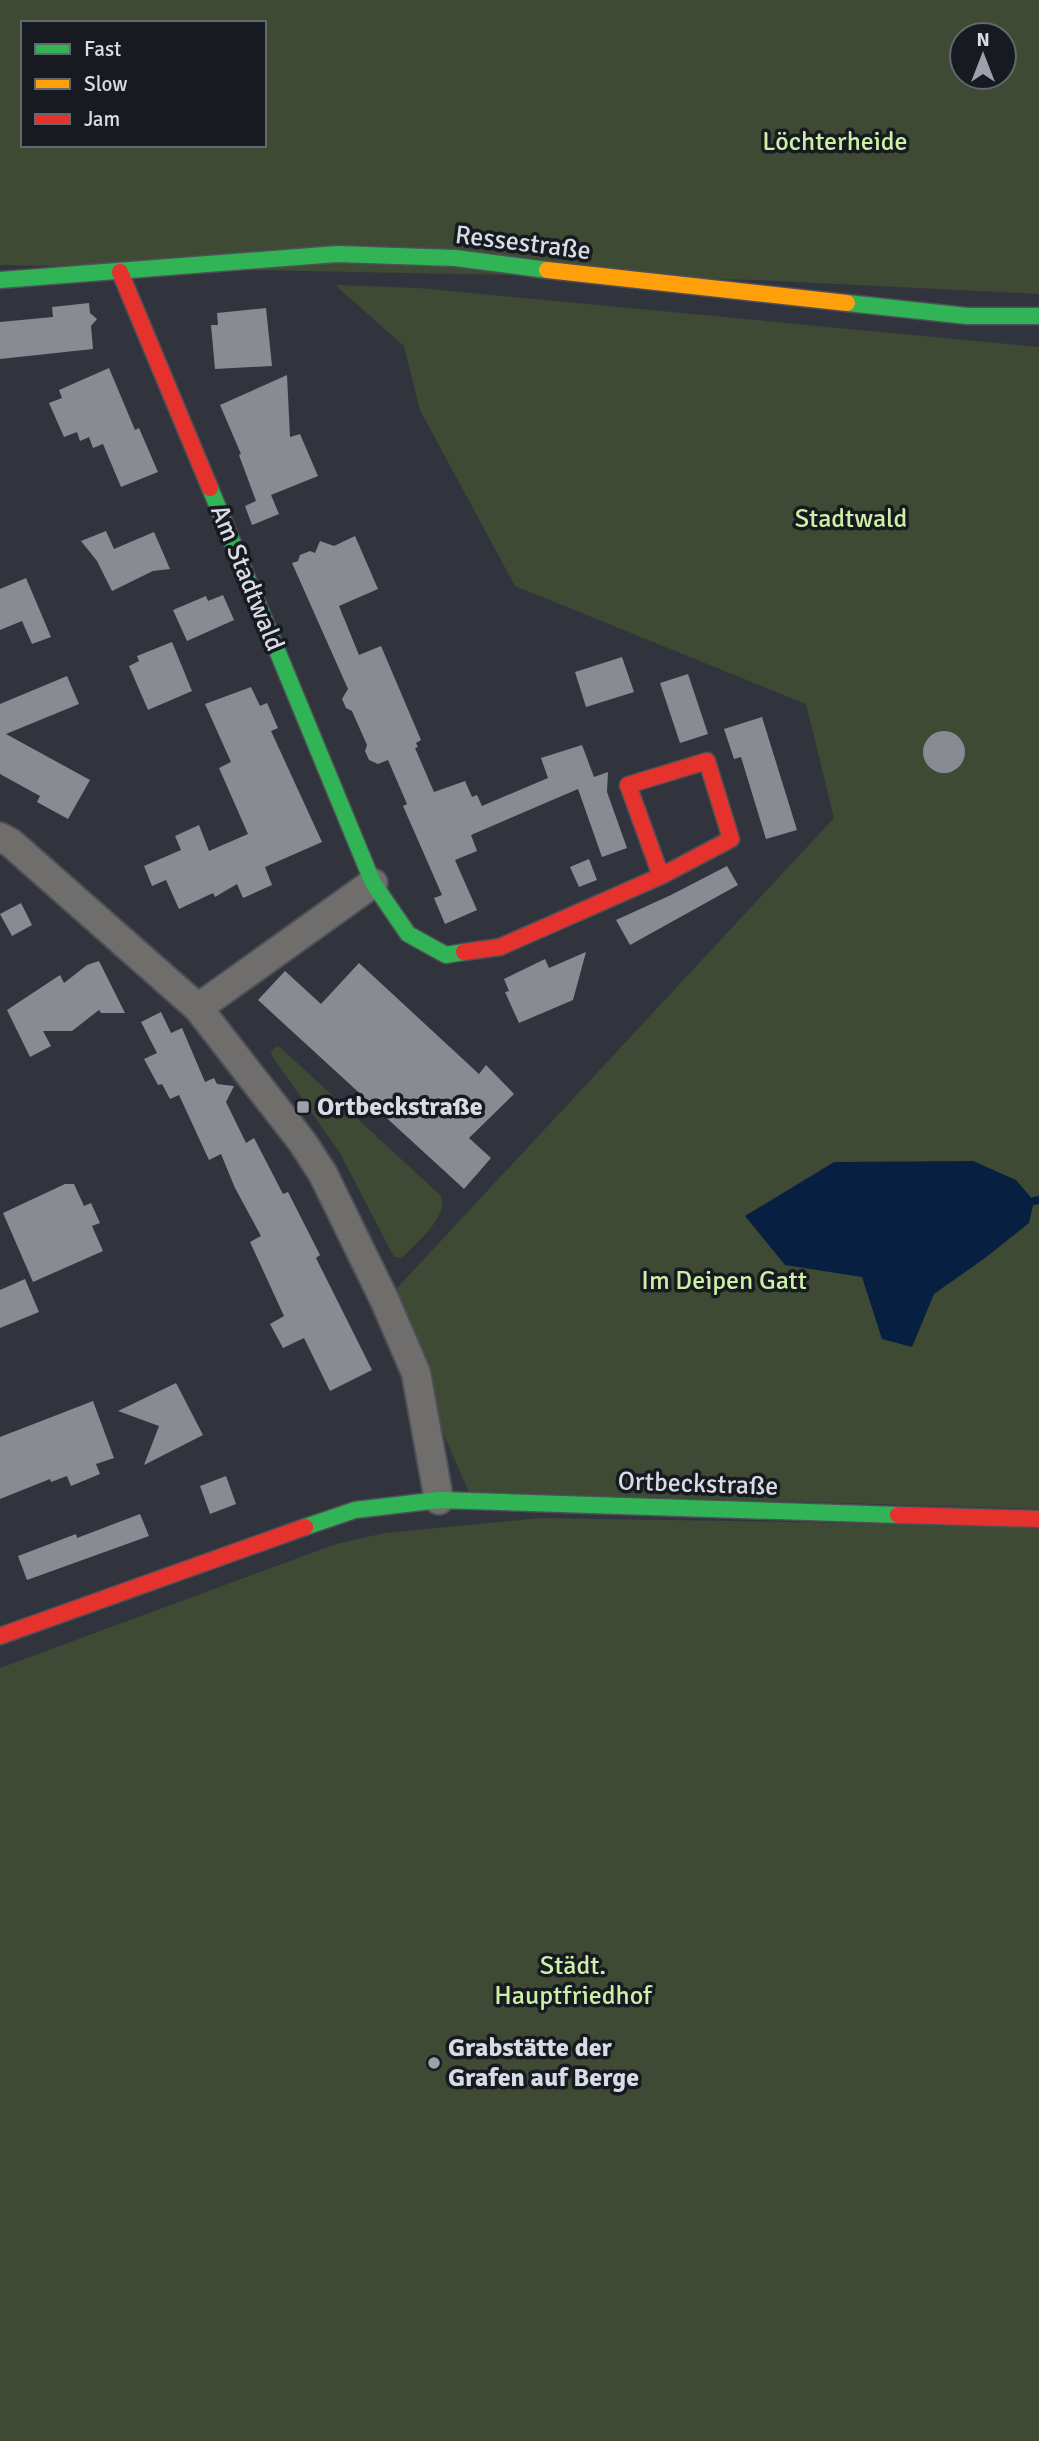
<svg xmlns="http://www.w3.org/2000/svg" width="1039" height="2441" viewBox="0 0 1039 2441" font-family="Signika,sans-serif">
<style>
.green{fill:#3e4a34;fill-rule:evenodd}
.water{fill:#072042}
.lines{fill:none;stroke-linecap:round;stroke-linejoin:round}
.stream{stroke:#072042;stroke-width:8}
.building{fill:#898b93}
.street-casing{stroke:#4e5057;stroke-width:32}
.fast-casing{stroke:#4e5057;stroke-width:19}
.slow-casing{stroke:#4e5057;stroke-width:19}
.jam-casing{stroke:#4e5057;stroke-width:19}
.street{stroke:#6f6e6d;stroke-width:28}
.fast{stroke:#30b455;stroke-width:16}
.slow{stroke:#ff9f0a;stroke-width:16}
.jam{stroke:#e5322d;stroke-width:16}
.poi-dot{fill:#9fa1aa;stroke:#181a21;stroke-width:2.5}
.labels{text-anchor:middle;dominant-baseline:central;stroke-width:7;stroke-linejoin:round;paint-order:stroke}
.park-label{font-size:26px;fill:#ccf1a6;stroke:#181a21}
.street-label{font-size:26px;fill:#d9dbe5;stroke:#181a21}
.poi-label{font-size:26px;font-weight:bold;fill:#d9dbe5;stroke:#181a21;text-anchor:start}
</style>
<rect width="100%" height="100%" fill="#32343d"/>
<path class="green" d="M 0,0 L 1039,0 L 1039,294 L 759,280 L 0,265 ZM 23,23 L 264,23 L 264,145 L 23,145 ZM 962,35 L 1004,35 L 1004,77 L 962,77 Z
M 335,285 L 418,288 L 1039,347 L 1039,1509 L 469,1492 L 385,1301 L 834,818 L 806,704 L 515,586 L 420,410 L 404,346 Z
M 277,1046 L 281,1048 L 441,1196 C 448,1219 416,1242 402,1258 L 394,1257 L 340,1153 L 272,1056 L 271,1051 Z
M 541,1518 L 1039,1526 L 1039,2441 L 0,2441 L 0,1668 L 336,1544 L 385,1533 Z"/>
<path class="water" d="M 973,1161 L 1016,1180 L 1034,1201 L 1029,1223 L 985,1258 L 934,1294 L 912,1347 L 882,1339 L 862,1277 L 785,1265 L 745,1216 L 834,1162 Z"/>
<g class="lines">
<path class="stream" d="M 1034,1201 L 1039,1200"/>
</g>
<path class="building" d="M 89,303 L 90,313 L 97,319 L 91,326 L 93,349 L 0,359 L 0,322 L 53,317 L 52,307 Z
M 266,308 L 272,366 L 215,369 L 211,325 L 218,325 L 217,313 Z
M 109,368 L 135,430 L 139,428 L 158,472 L 121,487 L 103,444 L 93,448 L 89,437 L 80,441 L 77,432 L 64,437 L 49,403 L 62,398 L 59,390 Z
M 287,375 L 290,437 L 300,434 L 318,476 L 271,495 L 279,514 L 252,525 L 245,506 L 256,501 L 239,455 L 241,454 L 220,405 Z
M 106,531 L 114,549 L 154,532 L 170,569 L 153,571 L 112,591 L 97,561 L 81,541 Z
M 355,536 L 378,589 L 339,606 L 359,655 L 381,646 L 421,740 L 416,743 L 418,747 L 415,748 L 434,792 L 465,781 L 472,797 L 477,795 L 482,806 L 548,778 L 541,758 L 582,745 L 594,777 L 608,772 L 607,792 L 627,848 L 602,857 L 578,789 L 471,835 L 477,851 L 455,860 L 477,910 L 445,924 L 434,898 L 442,895 L 403,806 L 407,804 L 388,760 L 378,764 L 369,760 L 365,751 L 367,745 L 352,711 L 346,708 L 342,699 L 348,689 L 292,563 L 298,561 L 300,555 L 310,551 L 315,553 L 320,541 L 334,546 Z
M 26,578 L 51,637 L 32,644 L 22,621 L 0,630 L 0,589 Z
M 223,595 L 234,620 L 187,641 L 173,610 L 206,596 L 208,601 Z
M 172,642 L 192,691 L 148,710 L 129,666 L 139,661 L 137,656 Z
M 622,657 L 634,692 L 586,707 L 575,672 Z
M 688,674 L 708,734 L 680,743 L 660,683 Z
M 67,676 L 79,704 L 6,734 L 90,780 L 68,819 L 37,802 L 40,796 L 0,774 L 0,704 Z
M 251,687 L 260,706 L 267,703 L 278,728 L 271,731 L 322,842 L 265,867 L 272,885 L 243,898 L 237,884 L 215,897 L 213,893 L 179,909 L 166,880 L 152,886 L 144,866 L 181,850 L 175,836 L 199,825 L 209,851 L 248,834 L 219,768 L 231,762 L 205,704 Z
M 762,717 L 797,830 L 766,839 L 741,757 L 734,759 L 724,729 Z
M923 752a21 21 0 1 1 42 0a21 21 0 1 1-42 0Z
M 589,859 L 597,880 L 579,887 L 570,867 Z
M 727,866 L 738,885 L 630,945 L 616,920 L 671,895 Z
M 21,903 L 32,925 L 12,936 L 0,914 Z
M 586,952 L 573,1000 L 519,1023 L 505,992 L 509,991 L 504,979 L 545,959 L 549,968 Z
M 99,961 L 125,1013 L 101,1013 L 99,1010 L 72,1031 L 43,1031 L 51,1046 L 30,1057 L 7,1010 L 60,975 L 64,983 L 87,965 Z
M 359,963 L 479,1074 L 486,1065 L 514,1094 L 469,1138 L 491,1158 L 464,1189 L 258,1000 L 285,971 L 321,1004 Z
M 161,1012 L 171,1033 L 182,1028 L 205,1082 L 214,1078 L 217,1084 L 234,1086 L 226,1102 L 246,1143 L 254,1138 L 283,1194 L 288,1192 L 320,1255 L 316,1258 L 372,1370 L 330,1391 L 304,1338 L 283,1348 L 270,1324 L 284,1316 L 250,1242 L 261,1236 L 235,1188 L 221,1154 L 209,1160 L 179,1095 L 170,1099 L 162,1084 L 158,1085 L 144,1059 L 157,1053 L 141,1022 Z
M 65,1184 L 74,1184 L 84,1206 L 91,1203 L 100,1223 L 92,1226 L 103,1251 L 33,1282 L 3,1213 Z
M 25,1279 L 39,1312 L 0,1328 L 0,1290 Z
M 176,1383 L 203,1435 L 144,1465 L 159,1426 L 118,1411 Z
M 93,1401 L 114,1458 L 96,1464 L 100,1474 L 71,1486 L 67,1476 L 51,1482 L 50,1479 L 0,1499 L 0,1437 Z
M 226,1476 L 236,1504 L 210,1514 L 200,1486 Z
M 140,1514 L 149,1536 L 27,1580 L 18,1556 L 76,1534 L 77,1538 Z"/>
<g class="lines">
<g class="street-casing">
<path id="street" d="M 0,837 L 11,843 L 198,1008 L 303,1143 L 323,1174 L 385,1301 L 416,1373 L 439,1500
M 198,1008 L 373,883"/>
</g>
<g class="fast-casing">
<path id="fast" d="M 0,280 L 337,254 L 455,258 L 547,270
M 847,303 L 967,316 L 1039,316
M 210,488 L 373,883 L 408,934 L 446,955 L 464,952
M 305,1527 L 355,1510 L 439,1500 L 898,1515"/>
</g>
<g class="slow-casing">
<path id="slow" d="M 547,270 L 847,303"/>
</g>
<g class="jam-casing">
<path id="jam" d="M 120,272 L 210,488
M 464,952 L 500,947 L 661,876 L 731,839 L 707,761 L 628,785 L 661,876
M 898,1515 L 1039,1519
M 0,1636 L 305,1527"/>
</g>
<use href="#street" class="street"/>
<use href="#fast" class="fast"/>
<use href="#slow" class="slow"/>
<use href="#jam" class="jam"/>
</g>
<g class="poi-dot">
<rect x="296" y="1100" width="14" height="14" rx="3.5"/>
<circle cx="434" cy="2063" r="7"/>
</g>
<g class="labels">
<g class="park-label">
<text x="835" y="142">Löchterheide</text>
<text x="851" y="519">Stadtwald</text>
<text x="724" y="1281">Im Deipen Gatt</text>
<text x="573" y="1966">Städt.<tspan x="573" dy="30">Hauptfriedhof</tspan></text>
</g>
<g class="street-label">
<text transform="translate(523 243) rotate(7)">Ressestraße</text>
<text transform="translate(247 578) rotate(68)">Am Stadtwald</text>
<text transform="translate(698 1484) rotate(2)">Ortbeckstraße</text>
</g>
<g class="poi-label">
<text x="317" y="1107">Ortbeckstraße</text>
<text x="448" y="2048">Grabstätte der<tspan x="448" dy="30">Grafen auf Berge</tspan></text>
</g>
</g>
<rect x="21" y="21" width="245" height="126" fill="#181a21" stroke="#65676f" stroke-width="2"/>
<rect x="35" y="44" width="35" height="10" fill="#30b455" stroke="#65676f" stroke-width="2"/>
<text x="84" y="56" font-size="21" fill="#d9dbe5">Fast</text>
<rect x="35" y="79" width="35" height="10" fill="#ff9f0a" stroke="#65676f" stroke-width="2"/>
<text x="84" y="91" font-size="21" fill="#d9dbe5">Slow</text>
<rect x="35" y="114" width="35" height="10" fill="#e5322d" stroke="#65676f" stroke-width="2"/>
<text x="84" y="126" font-size="21" fill="#d9dbe5">Jam</text>
<g transform="translate(983 56)"><circle r="33" fill="#181a21" stroke="#65676f" stroke-width="2"/>
<path d="M0-5L12 26L0 18L-12 26Z" fill="#9fa1aa"/>
<text y="-10" font-size="19" font-weight="bold" text-anchor="middle" fill="#d9dbe5">N</text>
</g>
</svg>
